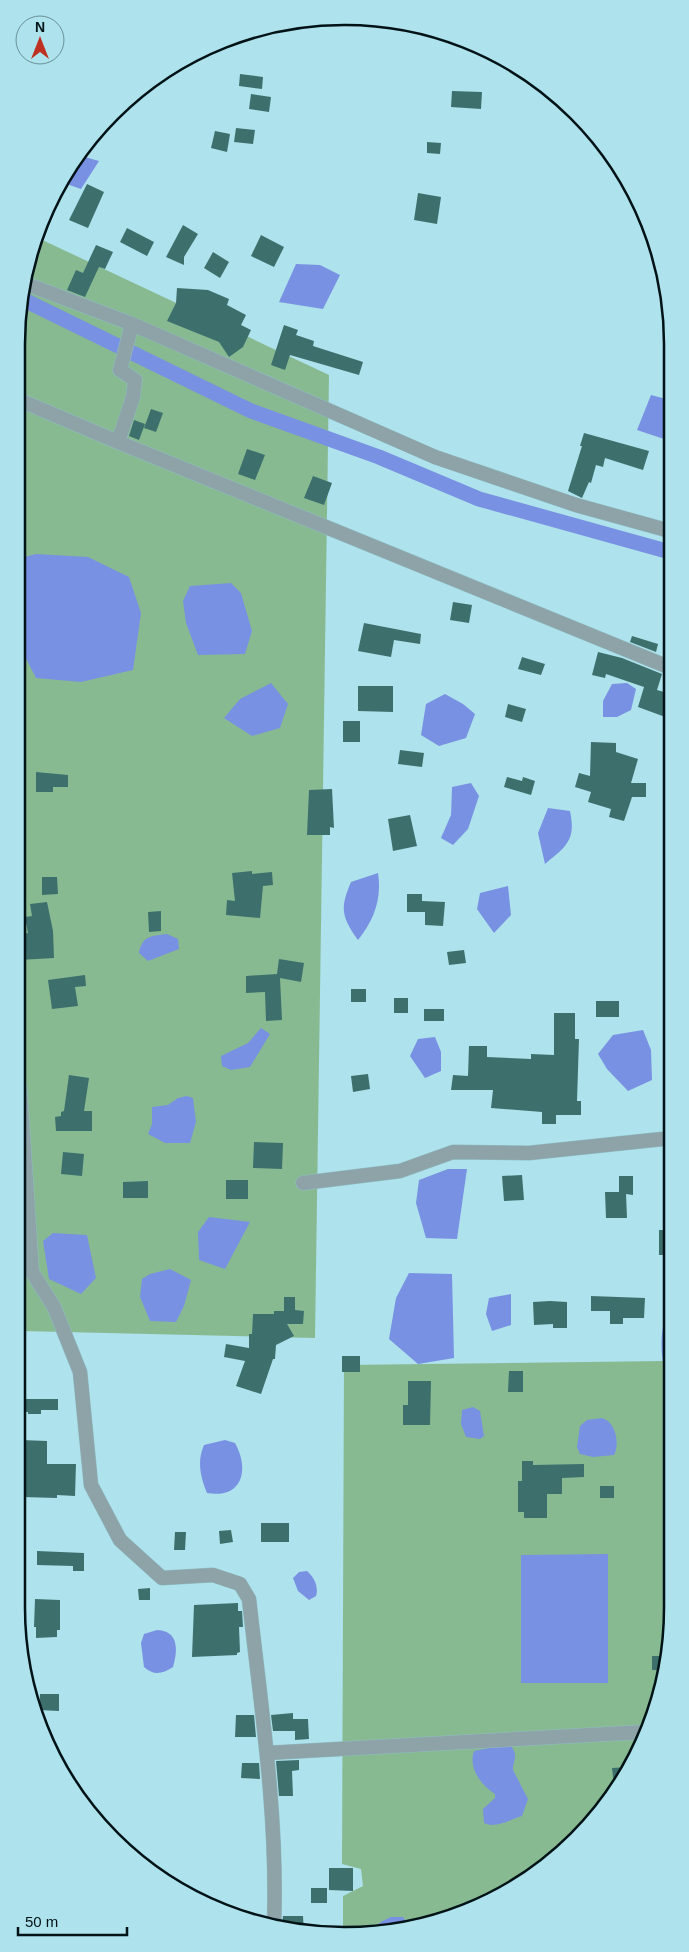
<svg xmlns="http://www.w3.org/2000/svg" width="689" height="1952" viewBox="0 0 689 1952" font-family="Helvetica,sans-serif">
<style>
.green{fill:#88ba92}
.water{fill:#7891e2}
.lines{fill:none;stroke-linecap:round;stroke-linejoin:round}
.canal{stroke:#7891e2;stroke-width:15}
.building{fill:#3d706d}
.street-casing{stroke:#8fbdc5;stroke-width:15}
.street{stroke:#8da3a7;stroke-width:14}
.rim{fill:none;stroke:#011316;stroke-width:2.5}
</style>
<rect width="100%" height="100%" fill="#aee2ec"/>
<path class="green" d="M 36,237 L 329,375 L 315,1338 L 21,1331 L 16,345 L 27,260 Z
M 663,1361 L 668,1379 L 672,1384 L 673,1608 L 662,1692 L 617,1790 L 577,1839 L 527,1880 L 429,1925 L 366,1935 L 343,1934 L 343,1896 L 363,1886 L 361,1869 L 342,1864 L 344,1365 Z"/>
<path class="water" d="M 78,155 L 99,161 L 81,189 L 61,182 Z
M 296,264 L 320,265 L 340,275 L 323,309 L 279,302 Z
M 651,395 L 670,400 L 670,441 L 637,430 Z
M 36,554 L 88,557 L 129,577 L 141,613 L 133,670 L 81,682 L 36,678 L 18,643 L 17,559 Z
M 231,583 L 241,593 L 252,631 L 245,654 L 198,655 L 186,623 L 183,601 L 190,586 Z
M 271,683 L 288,704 L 280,728 L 252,736 L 224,718 L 240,699 Z
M 627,683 L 636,689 L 631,710 L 617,717 L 603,717 L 603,701 L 612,684 Z
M 445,694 L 463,704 L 475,714 L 466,738 L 439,746 L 421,735 L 426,704 Z
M 471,783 L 479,796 L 468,829 L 453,845 L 441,838 L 451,815 L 452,787 Z
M 548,808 L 570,811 C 576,840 567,846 545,864 L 538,833 Z
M 378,873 C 382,899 374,920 358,940 C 341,916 340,908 351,882 Z
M 508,886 L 511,915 L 494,933 L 477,909 L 480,893 Z
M 167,934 L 178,939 L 179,949 L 148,961 L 139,953 C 142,936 151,936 167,934 Z
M 261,1028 L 270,1034 L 250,1067 L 231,1070 L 222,1066 L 221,1056 L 248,1043 Z
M 643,1030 L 651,1050 L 652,1080 L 628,1091 L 607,1069 L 598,1054 L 613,1035 Z
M 435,1037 L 441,1052 L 441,1071 L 425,1078 L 410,1056 L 418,1039 Z
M 187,1096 L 193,1098 L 196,1122 L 190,1143 L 165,1143 L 148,1134 L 152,1124 L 152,1107 L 168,1105 L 178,1098 Z
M 448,1169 L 467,1169 L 457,1239 L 426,1238 L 416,1203 L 419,1180 Z
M 209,1217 L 250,1222 L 225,1269 L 199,1260 L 198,1232 Z
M 53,1233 L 87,1235 L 96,1278 L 81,1294 L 49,1279 L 43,1241 Z
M 170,1269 L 191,1280 L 184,1306 L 176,1322 L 150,1321 L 140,1297 L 142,1279 L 150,1274 Z
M 409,1273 L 452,1274 L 454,1358 L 418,1364 L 389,1339 L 396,1298 Z
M 511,1294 L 511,1325 L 492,1331 L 486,1314 L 489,1298 Z
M 672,1305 L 672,1384 C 658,1368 658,1321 672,1305 Z
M 473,1407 L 480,1411 L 484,1436 L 480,1439 L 466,1437 L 461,1424 L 462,1410 Z
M 602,1418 C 616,1422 620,1444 614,1455 L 593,1457 L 580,1454 L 577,1447 L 580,1426 L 587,1420 Z
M 225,1440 L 235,1443 C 250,1470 242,1499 207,1493 C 200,1476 197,1461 204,1445 Z
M 608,1554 L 608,1683 L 521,1683 L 521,1555 Z
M 307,1571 C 314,1577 319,1587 316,1596 L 309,1600 L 298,1591 L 293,1578 L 299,1572 Z
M 157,1630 C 179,1631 178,1650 173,1667 C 162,1674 154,1676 144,1667 L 141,1643 L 144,1634 Z
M 504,1745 L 511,1746 C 519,1757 513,1759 513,1770 L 528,1799 L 522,1816 C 511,1819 496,1829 484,1823 L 483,1809 L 495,1798 L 495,1794 C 481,1785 468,1768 474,1751 Z
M 391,1917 L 403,1917 L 410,1928 L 373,1934 C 375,1924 382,1921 391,1917 Z"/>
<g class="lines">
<path class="canal" d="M 22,299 L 251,411 L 379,457 L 479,499 L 670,552"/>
</g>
<path class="building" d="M 240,74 L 263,77 L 262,89 L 239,86 Z
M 452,91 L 482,92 L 481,109 L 451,107 Z
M 251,94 L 271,97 L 269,112 L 249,109 Z
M 236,128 L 255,130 L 253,144 L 234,142 Z
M 215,131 L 230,134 L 227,152 L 211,148 Z
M 427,142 L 441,143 L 440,154 L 427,153 Z
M 87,184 L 104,192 L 88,228 L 69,220 Z
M 418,193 L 441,197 L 437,224 L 414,220 Z
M 183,225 L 198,234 L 184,257 L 184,265 L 166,257 Z
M 127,228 L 154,242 L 147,256 L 120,242 Z
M 261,235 L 284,247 L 274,267 L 251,256 Z
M 96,245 L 113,252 L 105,269 L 99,267 L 85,297 L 67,290 L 76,270 L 83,273 Z
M 213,252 L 229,262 L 220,278 L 204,268 Z
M 177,288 L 208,290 L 229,299 L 227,305 L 246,315 L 241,325 L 251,330 L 243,347 L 229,357 L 219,342 L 167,321 L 176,303 Z
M 284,325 L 298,330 L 296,335 L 314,341 L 313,346 L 363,362 L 359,375 L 290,355 L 285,370 L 271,365 Z
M 151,409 L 163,413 L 156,432 L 144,428 Z
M 134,420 L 145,424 L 139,440 L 129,436 Z
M 584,433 L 649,451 L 643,470 L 605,458 L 603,467 L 596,465 L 591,483 L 589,482 L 582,498 L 568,491 L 582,446 L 580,446 Z
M 247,449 L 265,455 L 255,480 L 238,474 Z
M 313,476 L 332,483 L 324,505 L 304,498 Z
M 453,602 L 472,605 L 469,623 L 450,620 Z
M 364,623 L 421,634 L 420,644 L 394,640 L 391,657 L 358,651 Z
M 632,636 L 658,644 L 656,652 L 630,642 Z
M 598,652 L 622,658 L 662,674 L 657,690 L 671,694 L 668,718 L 638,707 L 644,687 L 606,674 L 605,678 L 592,675 Z
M 522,657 L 545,664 L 541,675 L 518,669 Z
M 358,686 L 393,686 L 393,712 L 358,711 Z
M 508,704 L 526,709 L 522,722 L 505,717 Z
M 343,721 L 360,721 L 360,742 L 343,742 Z
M 591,742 L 616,743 L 616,752 L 638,759 L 631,783 L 646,783 L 646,797 L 632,797 L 624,821 L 609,817 L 611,809 L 588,802 L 591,792 L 575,787 L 579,773 L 590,776 Z
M 400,750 L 424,753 L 422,767 L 398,764 Z
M 36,772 L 68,775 L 68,787 L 53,787 L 53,792 L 36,792 Z
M 507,777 L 522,781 L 523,777 L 535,781 L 531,795 L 504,787 Z
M 332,789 L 334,828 L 330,827 L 330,835 L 307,835 L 309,790 Z
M 410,815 L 417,846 L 393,851 L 388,819 Z
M 252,871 L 252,874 L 272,872 L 273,885 L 263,886 L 260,918 L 226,915 L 227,900 L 235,901 L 232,873 Z
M 42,877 L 57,877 L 58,894 L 42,895 Z
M 407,894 L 422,894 L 422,901 L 445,902 L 443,926 L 425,925 L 425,912 L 407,912 Z
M 47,902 L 53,931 L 54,958 L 19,960 L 19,936 L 25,937 L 24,934 L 28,933 L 25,917 L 32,916 L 30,904 Z
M 161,911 L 161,931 L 149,932 L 148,912 Z
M 464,950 L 466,963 L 449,965 L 447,952 Z
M 279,959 L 304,963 L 301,982 L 280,978 L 282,1020 L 266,1021 L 265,992 L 246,993 L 246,976 L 277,974 Z
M 85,975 L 86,986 L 75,987 L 78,1006 L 52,1009 L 48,980 Z
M 351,989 L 366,989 L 366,1002 L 351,1002 Z
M 394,998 L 408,998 L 408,1013 L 394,1013 Z
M 596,1001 L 619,1001 L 619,1017 L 596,1017 Z
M 424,1009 L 444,1009 L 444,1021 L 424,1021 Z
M 554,1013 L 575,1013 L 575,1039 L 579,1039 L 577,1101 L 581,1101 L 581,1115 L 556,1115 L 556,1124 L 542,1124 L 542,1112 L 491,1108 L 493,1090 L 451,1090 L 453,1075 L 468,1076 L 469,1046 L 487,1046 L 487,1057 L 531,1059 L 531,1054 L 554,1055 Z
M 368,1074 L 370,1089 L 353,1092 L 351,1076 Z
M 69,1075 L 89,1078 L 84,1111 L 92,1111 L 92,1131 L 56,1131 L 55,1117 L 61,1116 L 61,1112 L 64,1111 Z
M 254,1142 L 283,1143 L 282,1169 L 253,1168 Z
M 63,1152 L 84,1154 L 82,1176 L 61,1174 Z
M 522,1175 L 524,1200 L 504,1201 L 502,1176 Z
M 619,1176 L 633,1176 L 633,1195 L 626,1194 L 627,1218 L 606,1218 L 605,1192 L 619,1192 Z
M 226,1180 L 248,1180 L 248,1199 L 226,1199 Z
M 148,1181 L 148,1198 L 123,1198 L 123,1182 Z
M 659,1230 L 672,1230 L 672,1255 L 659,1255 Z
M 591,1296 L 645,1298 L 644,1318 L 623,1318 L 623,1324 L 610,1324 L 610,1311 L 591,1311 Z
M 284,1297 L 295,1297 L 295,1310 L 304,1311 L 303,1324 L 287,1324 L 294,1336 L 276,1345 L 275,1359 L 273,1359 L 261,1394 L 236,1386 L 245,1361 L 224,1357 L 226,1344 L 249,1348 L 249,1334 L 252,1334 L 253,1314 L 274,1314 L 274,1311 L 284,1311 Z
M 550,1301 L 567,1302 L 567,1328 L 553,1328 L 553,1324 L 534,1325 L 533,1302 Z
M 342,1356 L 360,1356 L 360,1372 L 342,1372 Z
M 509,1371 L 523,1371 L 523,1392 L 508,1392 Z
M 408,1381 L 431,1381 L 430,1425 L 403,1425 L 403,1405 L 408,1405 Z
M 21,1399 L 58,1399 L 58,1410 L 41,1410 L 41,1414 L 28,1414 L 28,1412 L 21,1412 Z
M 21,1440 L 47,1441 L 47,1464 L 76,1464 L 75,1496 L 57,1495 L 57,1498 L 22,1497 Z
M 522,1461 L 533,1461 L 533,1465 L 584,1464 L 584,1477 L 562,1478 L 562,1494 L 547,1494 L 547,1518 L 524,1518 L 524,1512 L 518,1512 L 518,1481 L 522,1481 Z
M 600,1486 L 614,1486 L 614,1498 L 600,1498 Z
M 261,1523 L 289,1523 L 289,1542 L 261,1542 Z
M 231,1530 L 233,1542 L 220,1544 L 219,1531 Z
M 175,1532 L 186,1532 L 185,1550 L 174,1550 Z
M 37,1551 L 84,1553 L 84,1571 L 73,1571 L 73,1566 L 37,1565 Z
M 150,1588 L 150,1600 L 139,1600 L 138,1589 Z
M 35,1599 L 60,1600 L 60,1630 L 57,1630 L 57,1637 L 36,1638 L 36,1627 L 34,1627 Z
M 238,1603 L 238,1611 L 242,1611 L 243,1627 L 239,1627 L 240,1652 L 237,1653 L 237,1655 L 192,1657 L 194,1605 Z
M 652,1656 L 666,1656 L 665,1670 L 652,1670 Z
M 40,1694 L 59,1694 L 59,1711 L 39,1710 Z
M 293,1713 L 293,1719 L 308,1719 L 309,1739 L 295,1740 L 295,1731 L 273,1731 L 271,1715 Z
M 236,1715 L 254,1715 L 256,1737 L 235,1737 Z
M 299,1760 L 299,1770 L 292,1771 L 293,1796 L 279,1796 L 276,1761 Z
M 242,1763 L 259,1763 L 260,1779 L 241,1778 Z
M 628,1767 L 617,1790 L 615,1793 L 612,1768 Z
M 329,1868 L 353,1868 L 353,1891 L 329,1890 Z
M 311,1888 L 327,1888 L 327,1903 L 311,1903 Z
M 283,1916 L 303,1916 L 304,1933 L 282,1927 Z"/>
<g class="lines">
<g class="street-casing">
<path id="street" d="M 24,283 L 132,324 L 435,457 L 576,505 L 670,531
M 17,399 L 118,442 L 133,397 L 135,380 L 120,370 L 132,324
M 118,442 L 671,668
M 20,1089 L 32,1272 L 54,1307 L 80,1372 L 91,1485 L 120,1540 L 162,1578 L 213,1575 L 240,1584 L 249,1599 C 261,1707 278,1816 274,1924
M 303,1183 L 400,1171 L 453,1152 L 529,1153 L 672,1138
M 267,1753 L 644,1732"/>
</g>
<use href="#street" class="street"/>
</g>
<path d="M0 0H689V1952H0ZM344 25H345A319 319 0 0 1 664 344V1608A319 319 0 0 1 345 1927H344A319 319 0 0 1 25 1608V344A319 319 0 0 1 344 25Z" fill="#aee2ec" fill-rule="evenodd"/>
<path class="rim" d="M344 25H345A319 319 0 0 1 664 344V1608A319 319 0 0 1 345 1927H344A319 319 0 0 1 25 1608V344A319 319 0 0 1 344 25Z"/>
<g transform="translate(40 40)"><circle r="24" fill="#aee2ec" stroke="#698f96"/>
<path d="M0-4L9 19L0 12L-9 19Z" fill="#be3122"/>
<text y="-8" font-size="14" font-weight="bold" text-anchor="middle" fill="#011316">N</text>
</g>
<path d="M18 1927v8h109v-8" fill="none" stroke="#011316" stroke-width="2.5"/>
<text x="25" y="1927" font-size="15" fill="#011316" stroke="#aee2ec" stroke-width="4" paint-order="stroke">50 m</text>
</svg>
